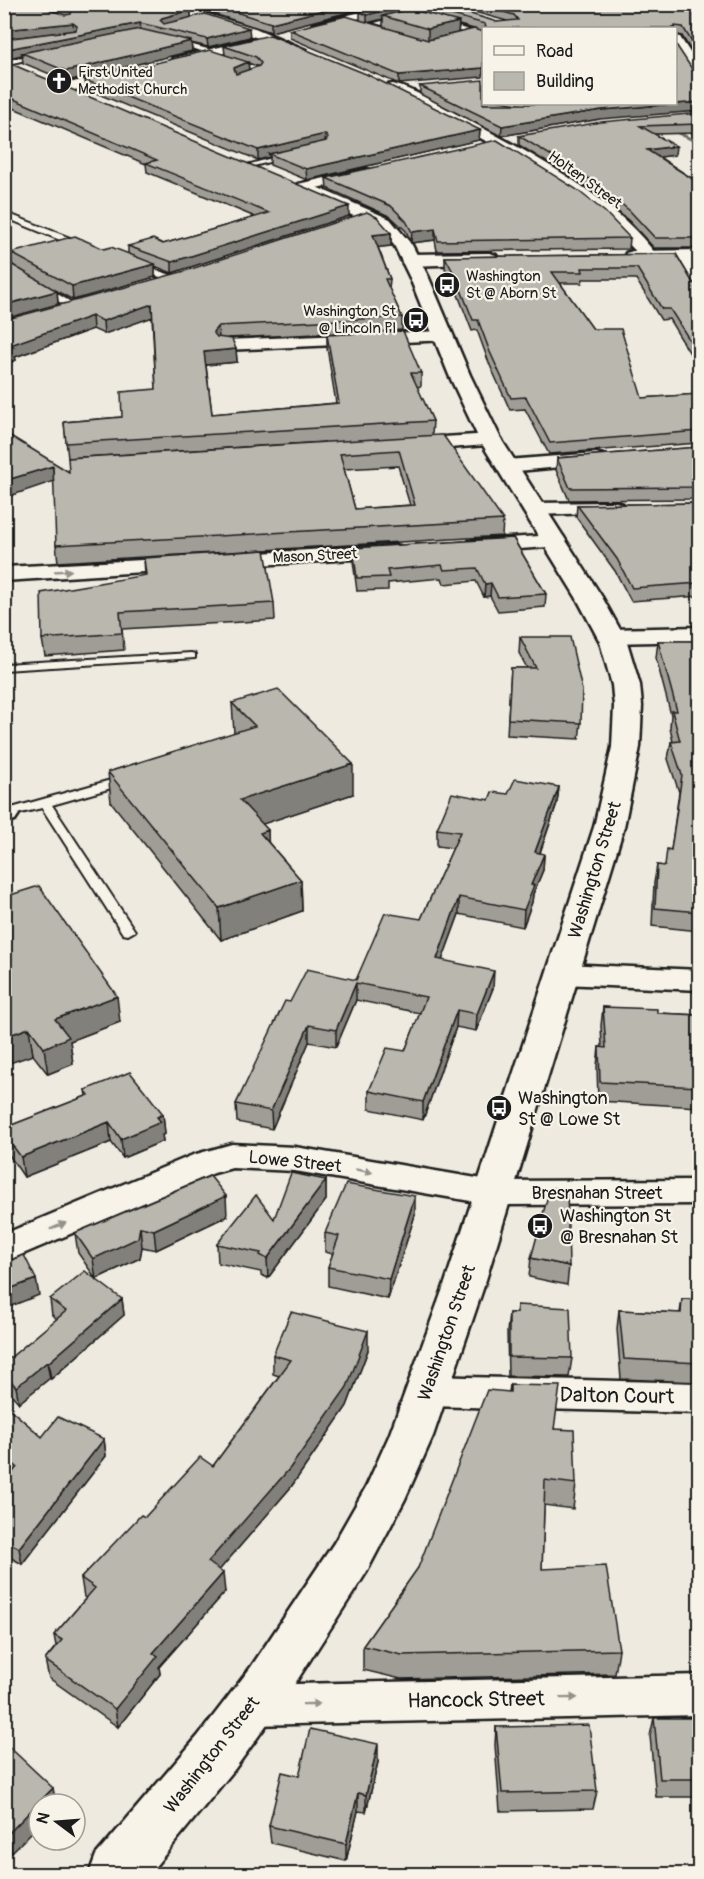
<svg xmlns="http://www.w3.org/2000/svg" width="704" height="1879" viewBox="0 0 704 1879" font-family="Pangolin,sans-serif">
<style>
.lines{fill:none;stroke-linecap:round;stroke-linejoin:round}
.stream{fill:#6f6d69;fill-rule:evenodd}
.service-casing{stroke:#1c1c1c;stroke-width:4}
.minor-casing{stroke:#1c1c1c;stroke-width:5}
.tertiary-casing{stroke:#1c1c1c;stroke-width:5}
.secondary-casing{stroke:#1c1c1c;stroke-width:5}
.service{fill:#f7f3e8;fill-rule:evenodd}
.minor{fill:#f7f3e8;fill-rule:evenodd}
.tertiary{fill:#f7f3e8;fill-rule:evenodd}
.secondary{fill:#f7f3e8;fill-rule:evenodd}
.wall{fill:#a09d96;stroke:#1c1c1c;stroke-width:1.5;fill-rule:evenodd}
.shaded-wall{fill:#82807a;stroke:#1c1c1c;stroke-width:1.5}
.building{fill:#bab7af;stroke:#1c1c1c;stroke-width:1.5;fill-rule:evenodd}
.oneway{fill:#94928c}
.labels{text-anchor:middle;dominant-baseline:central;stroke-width:4.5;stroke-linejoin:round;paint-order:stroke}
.far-poi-label{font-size:15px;fill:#1c1c1c;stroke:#f7f3e8;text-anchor:start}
.far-street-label{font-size:15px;fill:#1c1c1c;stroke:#f7f3e8}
.street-label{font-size:18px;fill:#1c1c1c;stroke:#f7f3e8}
.poi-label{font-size:18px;fill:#1c1c1c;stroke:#f7f3e8;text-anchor:start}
.near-street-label{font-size:21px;fill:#1c1c1c;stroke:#f7f3e8}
</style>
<rect width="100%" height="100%" fill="#eeeae0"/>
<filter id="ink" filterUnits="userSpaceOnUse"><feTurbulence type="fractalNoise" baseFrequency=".0167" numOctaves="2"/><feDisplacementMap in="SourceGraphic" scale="12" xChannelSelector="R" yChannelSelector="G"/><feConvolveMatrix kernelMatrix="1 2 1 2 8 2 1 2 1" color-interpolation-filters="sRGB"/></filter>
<g filter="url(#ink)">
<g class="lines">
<path class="stream" d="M 666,127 L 670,127 L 700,142 L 700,145 L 666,129 Z"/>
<g class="service-casing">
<path id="service" d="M 401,16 L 403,19 L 367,29 L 356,24 L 359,22 L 367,25 Z
M 443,23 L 484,34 L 484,38 L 441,26 Z
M 174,40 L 215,51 L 216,52 L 213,54 L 172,43 Z
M 41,53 L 43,56 L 4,65 L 4,61 Z
M 286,154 L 288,157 L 250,167 L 247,165 Z
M 4,212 L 83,243 L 84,245 L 77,247 L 4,217 Z
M 138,264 L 177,277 L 178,279 L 171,281 L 135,268 L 135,264 Z
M 40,287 L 46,287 L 79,307 L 72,309 L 40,291 Z
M 191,653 L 195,654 L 195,658 L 4,670 L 4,664 Z
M 125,776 L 131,780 L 129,783 L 52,805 L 135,931 L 128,935 L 123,934 L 42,808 L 4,817 L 4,808 L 8,809 Z"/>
</g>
<g class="minor-casing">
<path id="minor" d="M 155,4 L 174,4 L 255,28 L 306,50 L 300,54 L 268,42 L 177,65 L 173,64 L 171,61 L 173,58 L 258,38 Z
M 392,4 L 413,4 L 317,31 L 311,27 L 313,24 Z
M 676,36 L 680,37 L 700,68 L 700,83 L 695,82 L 676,49 Z
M 123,70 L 129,74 L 127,77 L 66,92 L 60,88 L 61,85 Z
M 393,84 C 419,91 444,108 468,120 C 533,155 614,196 658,257 L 650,262 L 644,260 C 596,206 538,169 475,135 C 446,119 418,104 388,91 L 387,88 L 388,85 Z
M 365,169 L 370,170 L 372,173 L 370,176 L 303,191 L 296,187 L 298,184 Z
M 681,252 L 687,254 L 700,274 L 700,293 L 694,292 L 673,257 Z
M 442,331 L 448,332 L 451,336 L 448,340 L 225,350 L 219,349 L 216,345 L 219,341 L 225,340 Z
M 492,434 L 499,436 L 502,440 L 499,444 L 411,451 L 404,449 L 401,445 L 404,441 L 411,439 Z
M 596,453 L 603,455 L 606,459 L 603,463 L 507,472 L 500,470 L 497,466 L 500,462 L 507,460 Z
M 616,502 L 623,504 L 626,508 L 623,512 L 535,515 L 528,513 L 525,509 L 528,505 L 535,503 Z
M 555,535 L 563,536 L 566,541 L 563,546 L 477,552 L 469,551 L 466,546 L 469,541 L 477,540 Z
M 392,545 L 400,546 L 403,551 L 400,556 L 228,567 L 220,566 L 217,561 L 220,556 L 228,555 Z
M 182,558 L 190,559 L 193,564 L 190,569 L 4,581 L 4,567 Z
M 700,627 L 700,641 L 610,643 L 602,641 L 599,636 L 602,631 L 610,629 Z
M 4,807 L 15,808 L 19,814 L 15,820 L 4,823 Z
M 563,964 L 700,970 L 700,990 L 563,984 L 553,981 L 548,974 L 553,967 Z
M 232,1144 L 295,1147 L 494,1181 L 700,1180 L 700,1204 L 494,1205 L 295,1171 L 232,1168 L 214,1173 L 4,1262 L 4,1234 L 193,1155 Z
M 427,1376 L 700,1383 L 700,1413 L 427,1406 L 414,1402 L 409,1391 L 414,1380 Z
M 700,1675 L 700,1715 L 252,1725 L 237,1719 L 231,1705 L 237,1691 L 252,1685 Z"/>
</g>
<g class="tertiary-casing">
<path id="tertiary" d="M 700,250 L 700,262 L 633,263 L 626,261 L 624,257 L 626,253 L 633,251 Z
M 489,253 L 496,255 L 498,259 L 496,263 L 410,266 L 403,264 L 401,260 L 403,256 L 410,254 Z"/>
</g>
<g class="secondary-casing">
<path id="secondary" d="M 307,183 L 390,219 L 412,245 L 429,278 L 470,375 L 501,439 L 602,597 L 627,642 L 640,685 L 642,706 L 640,747 L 624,827 L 485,1283 L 433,1436 L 405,1499 L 366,1573 L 285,1699 L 234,1770 L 149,1874 L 89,1874 L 96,1855 L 198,1736 L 251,1667 L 334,1543 L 366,1487 L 389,1436 L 445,1283 L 594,827 L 612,747 L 614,706 L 612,685 L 600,642 L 576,597 L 479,439 L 449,375 L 410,278 L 394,245 L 378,227 L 301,192 L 298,188 L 301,184 Z"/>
</g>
<use href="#service" class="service"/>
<use href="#minor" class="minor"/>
<use href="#tertiary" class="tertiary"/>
<use href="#secondary" class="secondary"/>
</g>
<path class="wall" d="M 4,4 L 174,4 L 191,10 L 191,17 L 250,37 L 208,47 L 191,43 L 192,51 L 67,81 L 23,63 L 22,55 L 9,58 L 4,57 Z
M 183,4 L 381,4 L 271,32 Z
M 389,4 L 437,4 L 497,22 L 507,21 L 445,4 L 690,4 L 699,7 L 699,64 L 682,36 L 675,34 L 675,28 L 483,28 L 483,32 L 399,84 L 290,38 L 290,30 L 360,19 L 360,12 ZM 383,19 L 383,26 L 369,22 L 372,22 ZM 459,25 L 474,29 L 458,33 Z
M 224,46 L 480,130 L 479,140 L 307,180 L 270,165 L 270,157 L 258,160 L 86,89 L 85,80 L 225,55 ZM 248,63 L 257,66 L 257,67 L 249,70 Z
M 4,61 L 349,216 L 172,273 L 155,266 L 155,277 L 73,300 L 57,291 L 58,304 L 12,264 L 11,253 L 104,249 L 128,254 L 128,246 L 163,244 L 255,217 L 147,172 L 146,164 L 4,104 Z
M 420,86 L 600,119 L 501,136 L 420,94 Z
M 699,113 L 699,133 L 655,134 L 675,155 L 659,157 L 699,183 L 699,248 L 654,248 L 629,221 L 593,191 L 519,145 L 519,136 Z
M 326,178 L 630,238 L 629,249 L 437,251 L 435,240 L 411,243 L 406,231 L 391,217 L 327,188 Z
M 391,233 L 391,246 L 378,247 L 390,279 L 389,289 L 402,317 L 402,330 L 228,338 L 236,349 L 237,362 L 206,365 L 212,414 L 336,403 L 327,348 L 327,335 L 421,373 L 421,386 L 417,387 L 433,421 L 432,435 L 503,520 L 502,536 L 58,562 L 56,545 L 69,472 L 325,442 L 68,458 L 64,422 L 122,417 L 156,389 L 152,317 L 104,334 L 93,329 L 15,357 L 16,360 L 4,365 L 4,320 ZM 398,466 L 410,505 L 355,509 L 344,469 Z
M 699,253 L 699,269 L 696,264 L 698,254 Z
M 676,254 L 693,283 L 699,284 L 699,383 L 696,376 L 697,365 L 669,319 L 661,320 L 636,279 L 583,279 L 582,283 L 560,283 L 642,398 L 699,394 L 699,443 L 549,454 L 525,409 L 510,410 L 489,363 L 477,330 L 472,331 L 455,287 L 445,268 L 445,257 Z
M 699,447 L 699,499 L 569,500 L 556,470 L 557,458 Z
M 699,503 L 699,596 L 631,601 L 615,571 L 576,517 L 577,505 Z
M 513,538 L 546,594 L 545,607 L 498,611 L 490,596 L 484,597 L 476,581 L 444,584 L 442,578 L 388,583 L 388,590 L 357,591 L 353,561 L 353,548 Z
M 144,558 L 274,603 L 275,620 L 122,629 L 124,650 L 45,656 L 42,639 L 145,575 Z
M 520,637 L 581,723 L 579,739 L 507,735 L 511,668 L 527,668 L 519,653 Z
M 658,641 L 699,641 L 699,931 L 652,926 L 654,883 L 657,865 L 665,866 L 671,850 L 679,792 L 668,759 L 671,742 L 673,742 L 670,728 L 671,715 L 656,658 Z
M 232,703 L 353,794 L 262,824 L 268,830 L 268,842 L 301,880 L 302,911 L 221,940 L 111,802 L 108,772 L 234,733 Z
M 559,787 L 557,803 L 540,853 L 544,854 L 543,870 L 533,894 L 532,902 L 523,927 L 459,914 L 442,960 L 493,988 L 476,1031 L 456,1027 L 423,1120 L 369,1109 L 369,1091 L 405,1051 L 420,1013 L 356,1000 L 336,1047 L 309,1042 L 272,1129 L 237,1122 L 236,1104 L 290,1002 L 356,980 L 421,919 L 453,848 L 437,846 L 437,829 L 489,800 L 508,794 Z
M 4,897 L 120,1022 L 70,1041 L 73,1064 L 48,1074 L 33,1055 Z
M 603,1007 L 657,1013 L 699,1015 L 699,1107 L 598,1101 L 597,1066 L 599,1047 L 602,1047 L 601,1026 Z
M 85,1090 L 163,1114 L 165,1134 L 162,1135 L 163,1141 L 123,1158 L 111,1142 L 24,1177 L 5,1149 L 4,1128 L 86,1096 Z
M 326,1180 L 326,1200 L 268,1278 L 261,1275 L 261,1272 L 218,1263 L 217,1244 L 274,1219 Z
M 415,1215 L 388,1299 L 328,1286 L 328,1267 L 333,1254 L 325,1252 L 325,1233 Z
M 227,1216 L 156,1250 L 142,1247 L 140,1258 L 96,1279 L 78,1253 L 75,1233 Z
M 531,1258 L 569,1266 L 567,1285 L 529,1277 Z
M 50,1299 L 122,1299 L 124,1315 L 51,1379 L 50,1378 L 19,1403 L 4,1386 L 4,1363 L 57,1319 L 52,1315 Z
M 682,1299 L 699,1300 L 699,1382 L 621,1379 L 617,1329 L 619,1310 L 680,1313 Z
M 517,1305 L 572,1358 L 569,1377 L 508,1376 L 507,1332 L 509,1313 L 516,1313 Z
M 368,1350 L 347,1406 L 291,1487 L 219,1570 L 225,1592 L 159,1667 L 160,1674 L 118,1727 L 49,1678 L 45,1660 L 56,1646 L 54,1635 L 86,1598 L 84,1597 L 81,1578 L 145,1517 L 213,1466 L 279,1376 L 273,1374 L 273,1355 Z
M 510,1385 L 555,1429 L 576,1484 L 573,1509 L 544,1505 L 542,1569 L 619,1650 L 615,1674 L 401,1679 L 363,1670 L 363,1646 L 418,1568 L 509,1392 Z
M 4,1404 L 42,1437 L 104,1439 L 106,1456 L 22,1564 L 4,1554 L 4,1483 L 11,1475 L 4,1469 Z
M 654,1718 L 699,1718 L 699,1797 L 656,1797 L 650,1736 Z
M 496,1727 L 597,1791 L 593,1809 L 500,1811 L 495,1745 Z
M 378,1762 L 366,1812 L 358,1811 L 346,1861 L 271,1843 L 269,1826 L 299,1776 Z"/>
<path class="shaded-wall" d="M 348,4 L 381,4 L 271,32 L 271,23 Z
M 408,4 L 411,4 L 411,12 L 383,16 L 383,19 L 367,23 L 367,15 Z
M 191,10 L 191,18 L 162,26 L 161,28 L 160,20 L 162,18 Z
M 459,22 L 458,33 L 428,40 L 428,29 Z
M 73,23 L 74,31 L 4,39 L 4,30 Z
M 140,23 L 141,31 L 22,53 L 22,55 L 9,58 L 8,49 Z
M 249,28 L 250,37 L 208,47 L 207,39 Z
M 191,41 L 192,51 L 67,81 L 66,71 Z
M 248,62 L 249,71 L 234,78 L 234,68 Z
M 483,68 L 483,77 L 399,84 L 399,75 Z
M 699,102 L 699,111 L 600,119 L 501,136 L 502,126 L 601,110 Z
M 480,130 L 479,140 L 307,180 L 306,169 Z
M 325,134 L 325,144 L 269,154 L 270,157 L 258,160 L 258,150 Z
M 676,146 L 675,155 L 646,159 L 647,150 Z
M 349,206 L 349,216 L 172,273 L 172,262 Z
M 435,229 L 435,240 L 411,243 L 412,232 Z
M 391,233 L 391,246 L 373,248 L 373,235 Z
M 155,264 L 155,277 L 73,300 L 72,286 Z
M 57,291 L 58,304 L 4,319 L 4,305 Z
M 152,304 L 153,317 L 104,334 L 103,321 Z
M 92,316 L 93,329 L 15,357 L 16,360 L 4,365 L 4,351 L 10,345 Z
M 218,326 L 219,339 L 214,345 L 213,332 Z
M 236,349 L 237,362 L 205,365 L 204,352 Z
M 53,466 L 54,481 L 4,498 L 4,481 Z
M 491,583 L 490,596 L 484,597 L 485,584 Z
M 353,764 L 353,794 L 242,831 L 240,800 Z
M 559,787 L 557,803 L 534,869 L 535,852 Z
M 268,830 L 269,861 L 260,833 Z
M 544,854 L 543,870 L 533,894 L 532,902 L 523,927 L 524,910 L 531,885 Z
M 301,880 L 302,911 L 221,940 L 219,908 Z
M 459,897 L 459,914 L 436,977 L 437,959 Z
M 494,971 L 493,988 L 476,1031 L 477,1014 Z
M 356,983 L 356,1000 L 336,1047 L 336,1030 Z
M 117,996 L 120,1022 L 70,1041 L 73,1064 L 48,1074 L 44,1048 L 55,1019 Z
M 457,1010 L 456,1027 L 423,1120 L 423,1102 Z
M 309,1025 L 309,1042 L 272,1129 L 271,1111 Z
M 29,1028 L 33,1055 L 4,1065 L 4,1037 Z
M 163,1114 L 165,1134 L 162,1135 L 163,1141 L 123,1158 L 121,1139 Z
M 109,1122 L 111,1142 L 24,1177 L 21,1157 Z
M 326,1180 L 326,1200 L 268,1278 L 267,1259 Z
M 226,1196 L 227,1216 L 156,1250 L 154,1230 Z
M 415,1196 L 415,1215 L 388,1299 L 389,1279 Z
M 140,1227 L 142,1247 L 140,1258 L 96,1279 L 93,1259 Z
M 36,1279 L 39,1295 L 4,1309 L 4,1291 Z
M 122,1299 L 124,1315 L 51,1379 L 48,1363 Z
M 368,1331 L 368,1350 L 347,1406 L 291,1487 L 210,1581 L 208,1562 Z
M 47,1362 L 50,1378 L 19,1403 L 16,1387 Z
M 104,1439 L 106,1456 L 22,1564 L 19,1548 Z
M 223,1573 L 225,1592 L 159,1667 L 160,1674 L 118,1727 L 115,1709 L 153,1653 Z
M 378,1744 L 378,1762 L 366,1812 L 366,1795 Z
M 53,1788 L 56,1804 L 39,1804 L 39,1825 L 4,1860 L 4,1838 Z
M 358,1793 L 358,1811 L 346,1861 L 346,1844 Z"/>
<path class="building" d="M 4,4 L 34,4 L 65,15 L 71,14 L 72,11 L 55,4 L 174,4 L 191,10 L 162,18 L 160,20 L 164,24 L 205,14 L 249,28 L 207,39 L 140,23 L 8,49 L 4,48 L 4,39 L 76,30 L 77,26 L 73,23 L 4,30 Z
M 209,4 L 348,4 L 271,23 Z
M 389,4 L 408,4 L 367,15 L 360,12 Z
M 413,4 L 437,4 L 497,22 L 518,20 L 514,15 L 476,4 L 690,4 L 699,7 L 699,54 L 683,27 L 675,26 L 675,28 L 486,28 L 485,24 Z
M 410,9 L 459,22 L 428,29 L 383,16 Z
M 346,16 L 428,40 L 474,29 L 483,32 L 483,68 L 399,75 L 290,30 Z
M 140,29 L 191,41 L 66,71 L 22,53 Z
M 270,35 L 366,74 L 480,130 L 306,169 L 269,154 L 326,141 L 328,138 L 325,134 L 258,150 L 85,80 L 210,50 L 248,62 L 234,68 L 236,74 L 259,66 L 261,63 L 256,57 L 224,46 Z
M 675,43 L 696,75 L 699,76 L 699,102 L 601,110 L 502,126 L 420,86 L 483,80 L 483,104 L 675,104 Z
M 4,61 L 349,206 L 172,262 L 128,246 L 153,239 L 163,244 L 269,213 L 146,163 L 157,160 L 4,95 Z
M 699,113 L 699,124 L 640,126 L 676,146 L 647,150 L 699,183 L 699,238 L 655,238 L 630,211 L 593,181 L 519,136 L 601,122 Z
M 497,140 L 576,189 L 605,212 L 630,238 L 438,241 L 435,229 L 412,232 L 406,221 L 391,206 L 326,178 Z
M 367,212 L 377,217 L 391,233 L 373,235 L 390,279 L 385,279 L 402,317 L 218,326 L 213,332 L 217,337 L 232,339 L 236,349 L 204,352 L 212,414 L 339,403 L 327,335 L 403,331 L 421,373 L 411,373 L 433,421 L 66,443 L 64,422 L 122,417 L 121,392 L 156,389 L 152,304 L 103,321 L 92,316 L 10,345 L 14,347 L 4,351 L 4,320 L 185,271 Z
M 75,236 L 104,249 L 111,247 L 155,264 L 72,286 L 11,253 Z
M 676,254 L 693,283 L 699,284 L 699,355 L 670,309 L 662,309 L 637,268 L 582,268 L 583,272 L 552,272 L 593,329 L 621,329 L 642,398 L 699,394 L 699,431 L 550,443 L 526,397 L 511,398 L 490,352 L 478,320 L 473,320 L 456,277 L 445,257 Z
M 4,260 L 57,291 L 4,305 Z
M 4,432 L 69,472 L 68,458 L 439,435 L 443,435 L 503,520 L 56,545 L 53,466 L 4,481 ZM 399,450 L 415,505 L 355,509 L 340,454 Z
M 699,447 L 699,487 L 570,488 L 557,458 Z
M 699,503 L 699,583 L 632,588 L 617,559 L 577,505 Z
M 513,538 L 546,594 L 498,597 L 491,583 L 485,584 L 477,568 L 444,570 L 442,565 L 387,570 L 389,577 L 357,578 L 353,548 Z
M 265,550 L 274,603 L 120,612 L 122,633 L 42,639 L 41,593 L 146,575 L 144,558 Z
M 520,637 L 570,637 L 582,690 L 581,723 L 508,719 L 511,668 L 536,668 Z
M 658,641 L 699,641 L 699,912 L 655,908 L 657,865 L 665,866 L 667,849 L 671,850 L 682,775 L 671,742 L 680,741 L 672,711 L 677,711 Z
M 278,689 L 353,764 L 240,800 L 268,830 L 260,833 L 301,880 L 219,908 L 108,772 L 255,726 L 232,703 Z
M 515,779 L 559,787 L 535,852 L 544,854 L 531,885 L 534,885 L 524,910 L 459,897 L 437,959 L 494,971 L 477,1014 L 457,1010 L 423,1102 L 369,1091 L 387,1048 L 405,1051 L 426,997 L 356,983 L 336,1030 L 309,1025 L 271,1111 L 236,1104 L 285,1001 L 290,1002 L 307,969 L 356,980 L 385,913 L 421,919 L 460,832 L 437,829 L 452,793 L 489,800 L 492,792 L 508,794 Z
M 39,886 L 117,996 L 55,1019 L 69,1037 L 44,1048 L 29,1028 L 4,1037 L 4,897 Z
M 603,1007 L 657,1009 L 657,1013 L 699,1015 L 699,1044 L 698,1044 L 699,1057 L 699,1087 L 600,1082 L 599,1047 L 606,1048 Z
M 130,1072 L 163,1114 L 157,1117 L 161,1122 L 121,1139 L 109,1122 L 21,1157 L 4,1134 L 4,1128 L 89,1095 L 85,1090 Z
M 291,1173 L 326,1180 L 267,1259 L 260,1255 L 261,1253 L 217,1244 L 256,1195 L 274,1219 Z
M 210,1176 L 226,1196 L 154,1230 L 140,1227 L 138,1238 L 93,1259 L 75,1233 Z
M 346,1184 L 415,1196 L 389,1279 L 328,1267 L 339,1236 L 325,1233 Z
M 550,1188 L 567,1188 L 569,1266 L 531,1258 Z
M 24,1255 L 36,1279 L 4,1291 L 4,1263 Z
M 85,1271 L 122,1299 L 48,1363 L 47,1362 L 16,1387 L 4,1373 L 4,1363 L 66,1311 L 50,1299 Z
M 682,1299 L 699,1300 L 699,1363 L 624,1359 L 619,1310 L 681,1313 Z
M 517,1305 L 570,1308 L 572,1358 L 509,1357 L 509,1313 L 517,1313 Z
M 291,1312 L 368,1331 L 347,1387 L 290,1468 L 208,1562 L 223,1573 L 153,1653 L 158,1656 L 115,1709 L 45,1660 L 62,1640 L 54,1635 L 95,1588 L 81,1578 L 141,1515 L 145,1517 L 200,1457 L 213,1466 L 291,1360 L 273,1355 Z
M 510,1385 L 560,1386 L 554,1429 L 574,1430 L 576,1484 L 545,1480 L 542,1569 L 606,1566 L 619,1650 L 402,1655 L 363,1646 L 418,1568 L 487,1390 L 510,1392 Z
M 4,1404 L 42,1437 L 58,1417 L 104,1439 L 19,1548 L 4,1540 L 4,1483 L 17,1467 L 4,1456 Z
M 654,1718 L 699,1718 L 699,1779 L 660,1779 Z
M 589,1725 L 597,1791 L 502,1793 L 496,1727 Z
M 310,1729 L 378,1744 L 366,1795 L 358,1793 L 346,1844 L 269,1826 L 282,1772 L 299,1776 Z
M 4,1742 L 53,1788 L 4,1838 Z"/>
<defs><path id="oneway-solid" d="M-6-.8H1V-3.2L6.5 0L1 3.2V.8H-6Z" transform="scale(1.5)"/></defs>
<g class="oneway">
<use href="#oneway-solid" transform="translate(63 571) rotate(-3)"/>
<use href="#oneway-solid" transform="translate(364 1171) rotate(10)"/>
<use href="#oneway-solid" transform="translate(58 1226) rotate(-23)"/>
<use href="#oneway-solid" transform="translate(569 1698) rotate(-1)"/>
<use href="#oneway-solid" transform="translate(311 1704) rotate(-1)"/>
</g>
</g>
<defs>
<g id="church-disc" transform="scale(1.35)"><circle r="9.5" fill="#1c1c1c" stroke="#f7f3e8"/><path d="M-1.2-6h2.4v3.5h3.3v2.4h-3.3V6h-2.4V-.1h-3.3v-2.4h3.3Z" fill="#fff"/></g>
<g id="bus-disc" transform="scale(1.35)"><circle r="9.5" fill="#1c1c1c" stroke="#f7f3e8"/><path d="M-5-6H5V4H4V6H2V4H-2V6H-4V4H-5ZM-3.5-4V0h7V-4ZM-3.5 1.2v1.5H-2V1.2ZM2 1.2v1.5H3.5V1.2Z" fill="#fff"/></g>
</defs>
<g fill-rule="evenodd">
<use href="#church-disc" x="59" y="81"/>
<use href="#bus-disc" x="447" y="285"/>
<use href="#bus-disc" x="416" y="320"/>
<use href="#bus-disc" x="499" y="1108"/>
<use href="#bus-disc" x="540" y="1226"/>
</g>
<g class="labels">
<g class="far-poi-label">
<text x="78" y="72">First United<tspan x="78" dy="17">Methodist Church</tspan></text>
<text x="466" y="276">Washington<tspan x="466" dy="17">St @ Aborn St</tspan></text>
<text x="396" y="311" text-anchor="end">Washington St<tspan x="396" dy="17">@ Lincoln Pl</tspan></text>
</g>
<g class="far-street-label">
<text transform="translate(585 180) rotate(36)">Holten Street</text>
<text transform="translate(315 556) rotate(-3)">Mason Street</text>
</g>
<g class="street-label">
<text transform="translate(595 870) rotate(-73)">Washington Street</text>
<text transform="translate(295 1162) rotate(6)">Lowe Street</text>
<text x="597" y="1193">Bresnahan Street</text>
<text transform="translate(447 1333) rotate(-71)">Washington Street</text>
<text transform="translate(212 1755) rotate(-52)">Washington Street</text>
</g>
<g class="poi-label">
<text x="518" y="1098">Washington<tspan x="518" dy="21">St @ Lowe St</tspan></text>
<text x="560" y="1216">Washington St<tspan x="560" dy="21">@ Bresnahan St</tspan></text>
</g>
<g class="near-street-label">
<text transform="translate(617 1396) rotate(1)">Dalton Court</text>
<text transform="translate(476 1700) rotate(-1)">Hancock Street</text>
</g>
</g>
<rect width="704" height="1879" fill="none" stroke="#f7f3e8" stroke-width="24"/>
<rect x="12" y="12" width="680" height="1855" fill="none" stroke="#1c1c1c" stroke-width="2" filter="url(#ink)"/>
<rect x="482" y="27" width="195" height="78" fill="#f7f3e8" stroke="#9f9d96" stroke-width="1.5"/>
<rect x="494" y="46" width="30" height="9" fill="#f7f3e8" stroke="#9f9d96" stroke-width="1.5"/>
<text x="536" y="57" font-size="18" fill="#1c1c1c">Road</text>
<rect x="494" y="72" width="30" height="18" fill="#bab7af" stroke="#9f9d96" stroke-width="1.5"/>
<text x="536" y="87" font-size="18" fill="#1c1c1c">Building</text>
<g transform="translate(57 1822) rotate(286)"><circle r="28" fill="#f7f3e8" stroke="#9f9d96" stroke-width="1.5"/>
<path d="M0-4.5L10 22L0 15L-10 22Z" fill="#1c1c1c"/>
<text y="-9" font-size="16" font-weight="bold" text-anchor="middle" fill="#1c1c1c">N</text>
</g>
</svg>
